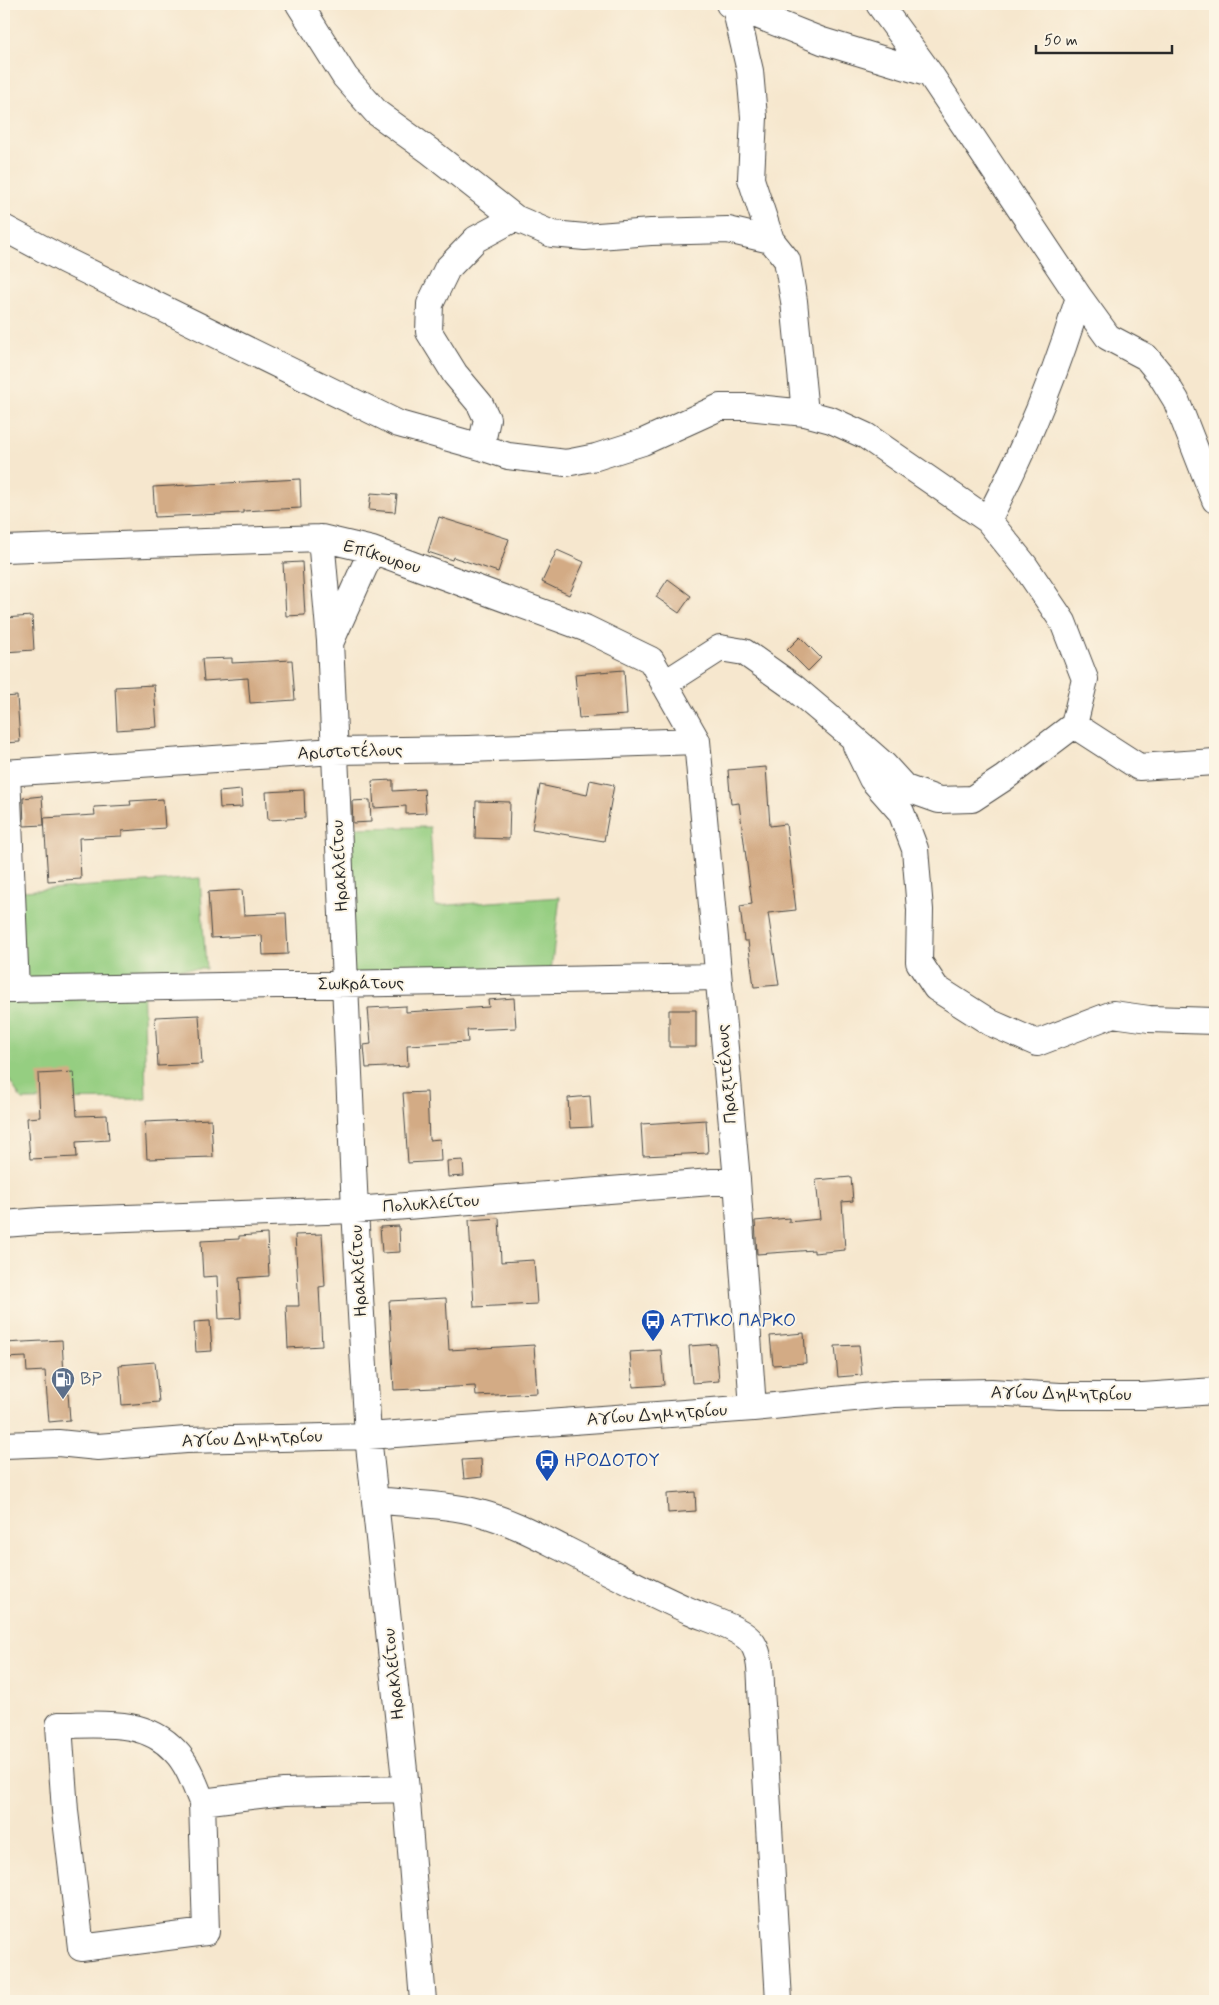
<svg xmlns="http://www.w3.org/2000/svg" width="1219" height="2005" viewBox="0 0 1219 2005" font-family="Mynerve,sans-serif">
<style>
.green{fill:#95ce81;stroke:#607c56}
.building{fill:#d3ab85}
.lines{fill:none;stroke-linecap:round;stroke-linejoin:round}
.minor-casing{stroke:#494743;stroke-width:28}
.minor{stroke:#fff;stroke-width:26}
.labels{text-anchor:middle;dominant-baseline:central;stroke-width:4;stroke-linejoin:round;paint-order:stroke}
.street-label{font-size:18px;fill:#2b2b2b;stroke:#fcf5e5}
.transit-label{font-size:18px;fill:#164399;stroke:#fcf5e5;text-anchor:start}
.service-label{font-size:18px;fill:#4e5e75;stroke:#fcf5e5;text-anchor:start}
</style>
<rect width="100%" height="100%" fill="#fcf5e5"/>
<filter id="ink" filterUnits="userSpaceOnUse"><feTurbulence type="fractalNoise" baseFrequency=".02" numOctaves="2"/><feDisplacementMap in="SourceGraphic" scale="10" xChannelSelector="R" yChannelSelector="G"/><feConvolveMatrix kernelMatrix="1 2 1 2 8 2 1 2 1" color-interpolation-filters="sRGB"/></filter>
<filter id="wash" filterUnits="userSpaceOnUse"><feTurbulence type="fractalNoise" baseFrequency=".0096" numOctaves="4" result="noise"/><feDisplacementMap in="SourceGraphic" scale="20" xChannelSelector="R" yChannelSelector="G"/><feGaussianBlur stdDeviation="1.12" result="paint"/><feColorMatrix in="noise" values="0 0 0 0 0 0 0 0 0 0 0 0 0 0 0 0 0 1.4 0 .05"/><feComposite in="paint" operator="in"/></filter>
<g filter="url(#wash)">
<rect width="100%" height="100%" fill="#f6e7ce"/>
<path class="green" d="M 4,764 L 23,891 L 200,878 L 206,969 L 143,969 L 146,1099 L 22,1100 L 6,1075 L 4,1057 Z
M 430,827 L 435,906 L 560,897 L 551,971 L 340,975 L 345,828 Z"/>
<g id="blocks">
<path class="building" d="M 300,479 L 301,508 L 243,511 L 243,513 L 155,517 L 153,487 Z
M 371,493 L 397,495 L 395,512 L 369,510 Z
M 439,517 L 509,539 L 498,572 L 453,557 L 452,560 L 428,552 Z
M 557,550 L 584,562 L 569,595 L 542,582 Z
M 302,562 L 305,615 L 286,616 L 283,563 Z
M 668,579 L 691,596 L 679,613 L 656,597 Z
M 32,616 L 34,650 L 4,652 L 4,618 Z
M 800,637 L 821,658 L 808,671 L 787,650 Z
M 232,658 L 232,663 L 292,660 L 295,700 L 250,703 L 248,678 L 204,681 L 202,659 Z
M 624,670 L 627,715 L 579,718 L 575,674 Z
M 154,685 L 157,727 L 117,730 L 115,687 Z
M 17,696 L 20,742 L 4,743 L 4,697 Z
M 766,767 L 770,826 L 786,824 L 796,910 L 768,913 L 779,985 L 754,987 L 748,941 L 744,941 L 740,906 L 752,904 L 739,803 L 731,804 L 728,770 Z
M 393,780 L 393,791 L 424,789 L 426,813 L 406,814 L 406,806 L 374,808 L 372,781 Z
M 590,780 L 614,785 L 604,841 L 532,829 L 540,785 L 587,795 Z
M 241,790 L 242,807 L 220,808 L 219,792 Z
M 304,790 L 305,818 L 268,820 L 266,792 Z
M 42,796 L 44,825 L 24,826 L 23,798 Z
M 163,799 L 165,828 L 122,831 L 122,836 L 79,838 L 81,879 L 48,881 L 44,818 L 95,815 L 94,807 L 131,805 L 130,801 Z
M 370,800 L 371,822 L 353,823 L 352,801 Z
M 476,801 L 510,802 L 509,839 L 475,838 Z
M 242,890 L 244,915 L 286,913 L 288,954 L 263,955 L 262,935 L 211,938 L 208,892 Z
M 514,998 L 516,1028 L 467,1030 L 468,1042 L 407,1045 L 408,1066 L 366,1068 L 364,1045 L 371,1044 L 368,1008 L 406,1006 L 406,1012 L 489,1007 L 488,1000 Z
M 669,1010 L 696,1010 L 696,1047 L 669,1047 Z
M 199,1015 L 202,1064 L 158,1066 L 155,1017 Z
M 74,1072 L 77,1116 L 107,1115 L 109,1140 L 76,1142 L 77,1157 L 30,1159 L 27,1118 L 40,1117 L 38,1074 Z
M 427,1092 L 429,1140 L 440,1139 L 441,1161 L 408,1163 L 403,1093 Z
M 590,1096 L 592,1127 L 570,1128 L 568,1098 Z
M 211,1119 L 213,1157 L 147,1159 L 145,1122 Z
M 706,1120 L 708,1153 L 643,1156 L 641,1124 Z
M 463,1160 L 464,1176 L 448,1177 L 447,1161 Z
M 851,1177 L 853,1201 L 842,1202 L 845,1250 L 814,1253 L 814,1250 L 757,1254 L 755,1221 L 789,1218 L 789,1222 L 820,1219 L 816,1180 Z
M 499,1218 L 501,1262 L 534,1260 L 537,1304 L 474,1307 L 469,1220 Z
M 399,1226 L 400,1252 L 382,1253 L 380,1227 Z
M 267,1234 L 269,1276 L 239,1278 L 241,1318 L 219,1319 L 217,1276 L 203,1277 L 201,1241 L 239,1239 L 239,1236 Z
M 322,1234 L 325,1286 L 319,1287 L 322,1346 L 288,1348 L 286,1306 L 299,1306 L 295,1235 Z
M 446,1298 L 449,1350 L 534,1345 L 537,1393 L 476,1396 L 475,1386 L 394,1390 L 389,1301 Z
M 210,1321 L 212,1351 L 196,1352 L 194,1322 Z
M 804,1333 L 806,1363 L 773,1365 L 770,1336 Z
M 62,1340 L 65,1393 L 68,1393 L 70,1420 L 49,1422 L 45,1371 L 27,1372 L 26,1357 L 4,1358 L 4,1343 Z
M 716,1344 L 719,1381 L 692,1383 L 689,1346 Z
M 859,1345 L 862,1375 L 838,1377 L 835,1346 Z
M 661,1350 L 664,1385 L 633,1387 L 630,1352 Z
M 155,1362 L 159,1402 L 122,1405 L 119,1365 Z
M 481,1459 L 482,1477 L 464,1479 L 462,1460 Z
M 695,1492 L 696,1511 L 668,1513 L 667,1494 Z"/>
</g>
</g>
<g filter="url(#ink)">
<use href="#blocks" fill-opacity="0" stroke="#494743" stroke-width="1"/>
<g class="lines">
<g class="minor-casing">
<path id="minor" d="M 299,4 L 345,77 L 377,113 L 431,152 L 515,218
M 729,4 L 822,41 L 930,74
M 879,4 L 930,74 L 1079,297
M 735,7 L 750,71 L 754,117 L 751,179 L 771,240
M 4,228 L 64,260 L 399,424 L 481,447 L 487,419 L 480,404 L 455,374 L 429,332 L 430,304 L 447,269 L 476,239 L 515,218 L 552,234 L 585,237 L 651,232 L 728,230 L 771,240 L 787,260 L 794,301 L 805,413
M 481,447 L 508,456 L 566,463 L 596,457 L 643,442 L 720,407 L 748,407 L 805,413 L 831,420 L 866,436 L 988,520 L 1025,566 L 1063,622 L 1085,679 L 1074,725 L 1004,778 L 972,799 L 939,800 L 905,788 L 884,765 L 850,735 L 792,686 L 744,652 L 720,648 L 664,684
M 988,520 C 1025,448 1056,375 1079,297 L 1108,337 L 1146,357 L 1160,374 L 1176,400 L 1215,500
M 321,538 L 330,641 L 355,1210 L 368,1436 L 406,1789 L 423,2001
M 4,549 L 321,538 L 372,550 L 585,628 L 651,660 L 697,741 L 737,1180 L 753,1408
M 331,641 L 372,550
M 1074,725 L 1139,767 L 1215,762
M 856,746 L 872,779 L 901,812 L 915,849 L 920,910 L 919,962 L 936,988 L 991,1023 L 1037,1043 L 1113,1014 L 1149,1019 L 1215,1021
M 4,773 L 335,751 L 468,749 L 697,741
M 7,773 L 16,990
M 4,990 L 718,977
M 4,1224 L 41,1221 L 355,1210 L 737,1180
M 4,1445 L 58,1443 L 98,1447 L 186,1440 L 368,1436 L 753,1408 L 894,1394 L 991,1392 L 1060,1396 L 1143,1396 L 1215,1391
M 375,1500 C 409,1504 447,1504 480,1513 C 510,1521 536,1535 564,1549 C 606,1570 647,1592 690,1611 C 707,1619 743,1628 753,1644 C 763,1660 760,1686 762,1704 L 779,2001
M 202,1802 L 206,1932 L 81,1948 L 65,1811 L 59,1725 C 100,1725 145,1718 175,1751 C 188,1764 195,1785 202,1802 L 284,1792 L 406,1789"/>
</g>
<use href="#minor" class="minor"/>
</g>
</g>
<defs>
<g id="bus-pin" transform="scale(1.25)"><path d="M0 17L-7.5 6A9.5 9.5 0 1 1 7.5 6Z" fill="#1a4fb4" stroke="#fcf5e5"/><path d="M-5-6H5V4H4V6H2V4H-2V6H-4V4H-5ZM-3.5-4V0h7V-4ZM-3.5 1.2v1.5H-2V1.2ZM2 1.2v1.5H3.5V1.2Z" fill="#fff"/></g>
<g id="fuel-pin" transform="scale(1.25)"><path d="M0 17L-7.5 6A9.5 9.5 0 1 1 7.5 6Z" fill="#5c6f8a" stroke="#fcf5e5"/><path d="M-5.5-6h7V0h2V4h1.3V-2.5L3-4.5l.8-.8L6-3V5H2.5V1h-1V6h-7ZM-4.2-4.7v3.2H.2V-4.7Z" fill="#fff"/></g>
</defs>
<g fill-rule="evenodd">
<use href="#bus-pin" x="653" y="1321"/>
<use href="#fuel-pin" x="63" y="1379"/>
<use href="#bus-pin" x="547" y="1461"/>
</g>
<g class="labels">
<g class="street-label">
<text transform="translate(382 557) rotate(17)">Επίκουρου</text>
<text transform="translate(350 752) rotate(-2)">Αριστοτέλους</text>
<text transform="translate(340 866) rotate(-93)">Ηρακλείτου</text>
<text transform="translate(361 984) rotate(-1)">Σωκράτους</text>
<text transform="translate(727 1074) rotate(-95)">Πραξιτέλους</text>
<text transform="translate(431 1204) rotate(-4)">Πολυκλείτου</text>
<text transform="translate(359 1271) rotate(-93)">Ηρακλείτου</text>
<text transform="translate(1061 1394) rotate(1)">Αγίου Δημητρίου</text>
<text transform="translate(657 1415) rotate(-4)">Αγίου Δημητρίου</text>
<text transform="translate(252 1439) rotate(-2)">Αγίου Δημητρίου</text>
<text transform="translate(394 1674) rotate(-96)">Ηρακλείτου</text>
</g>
<g class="transit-label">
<text x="670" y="1321">ΑΤΤΙΚΟ ΠΑΡΚΟ</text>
<text x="564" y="1461">ΗΡΟΔΟΤΟΥ</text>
</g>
<g class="service-label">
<text x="80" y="1379">BP</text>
</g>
</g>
<rect width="1219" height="2005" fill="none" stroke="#fcf5e5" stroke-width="20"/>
<path d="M1036 45v8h136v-8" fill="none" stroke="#2b2b2b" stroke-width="2.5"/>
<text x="1044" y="45" font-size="15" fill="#2b2b2b" stroke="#fcf5e5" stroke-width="4" paint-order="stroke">50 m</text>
</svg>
